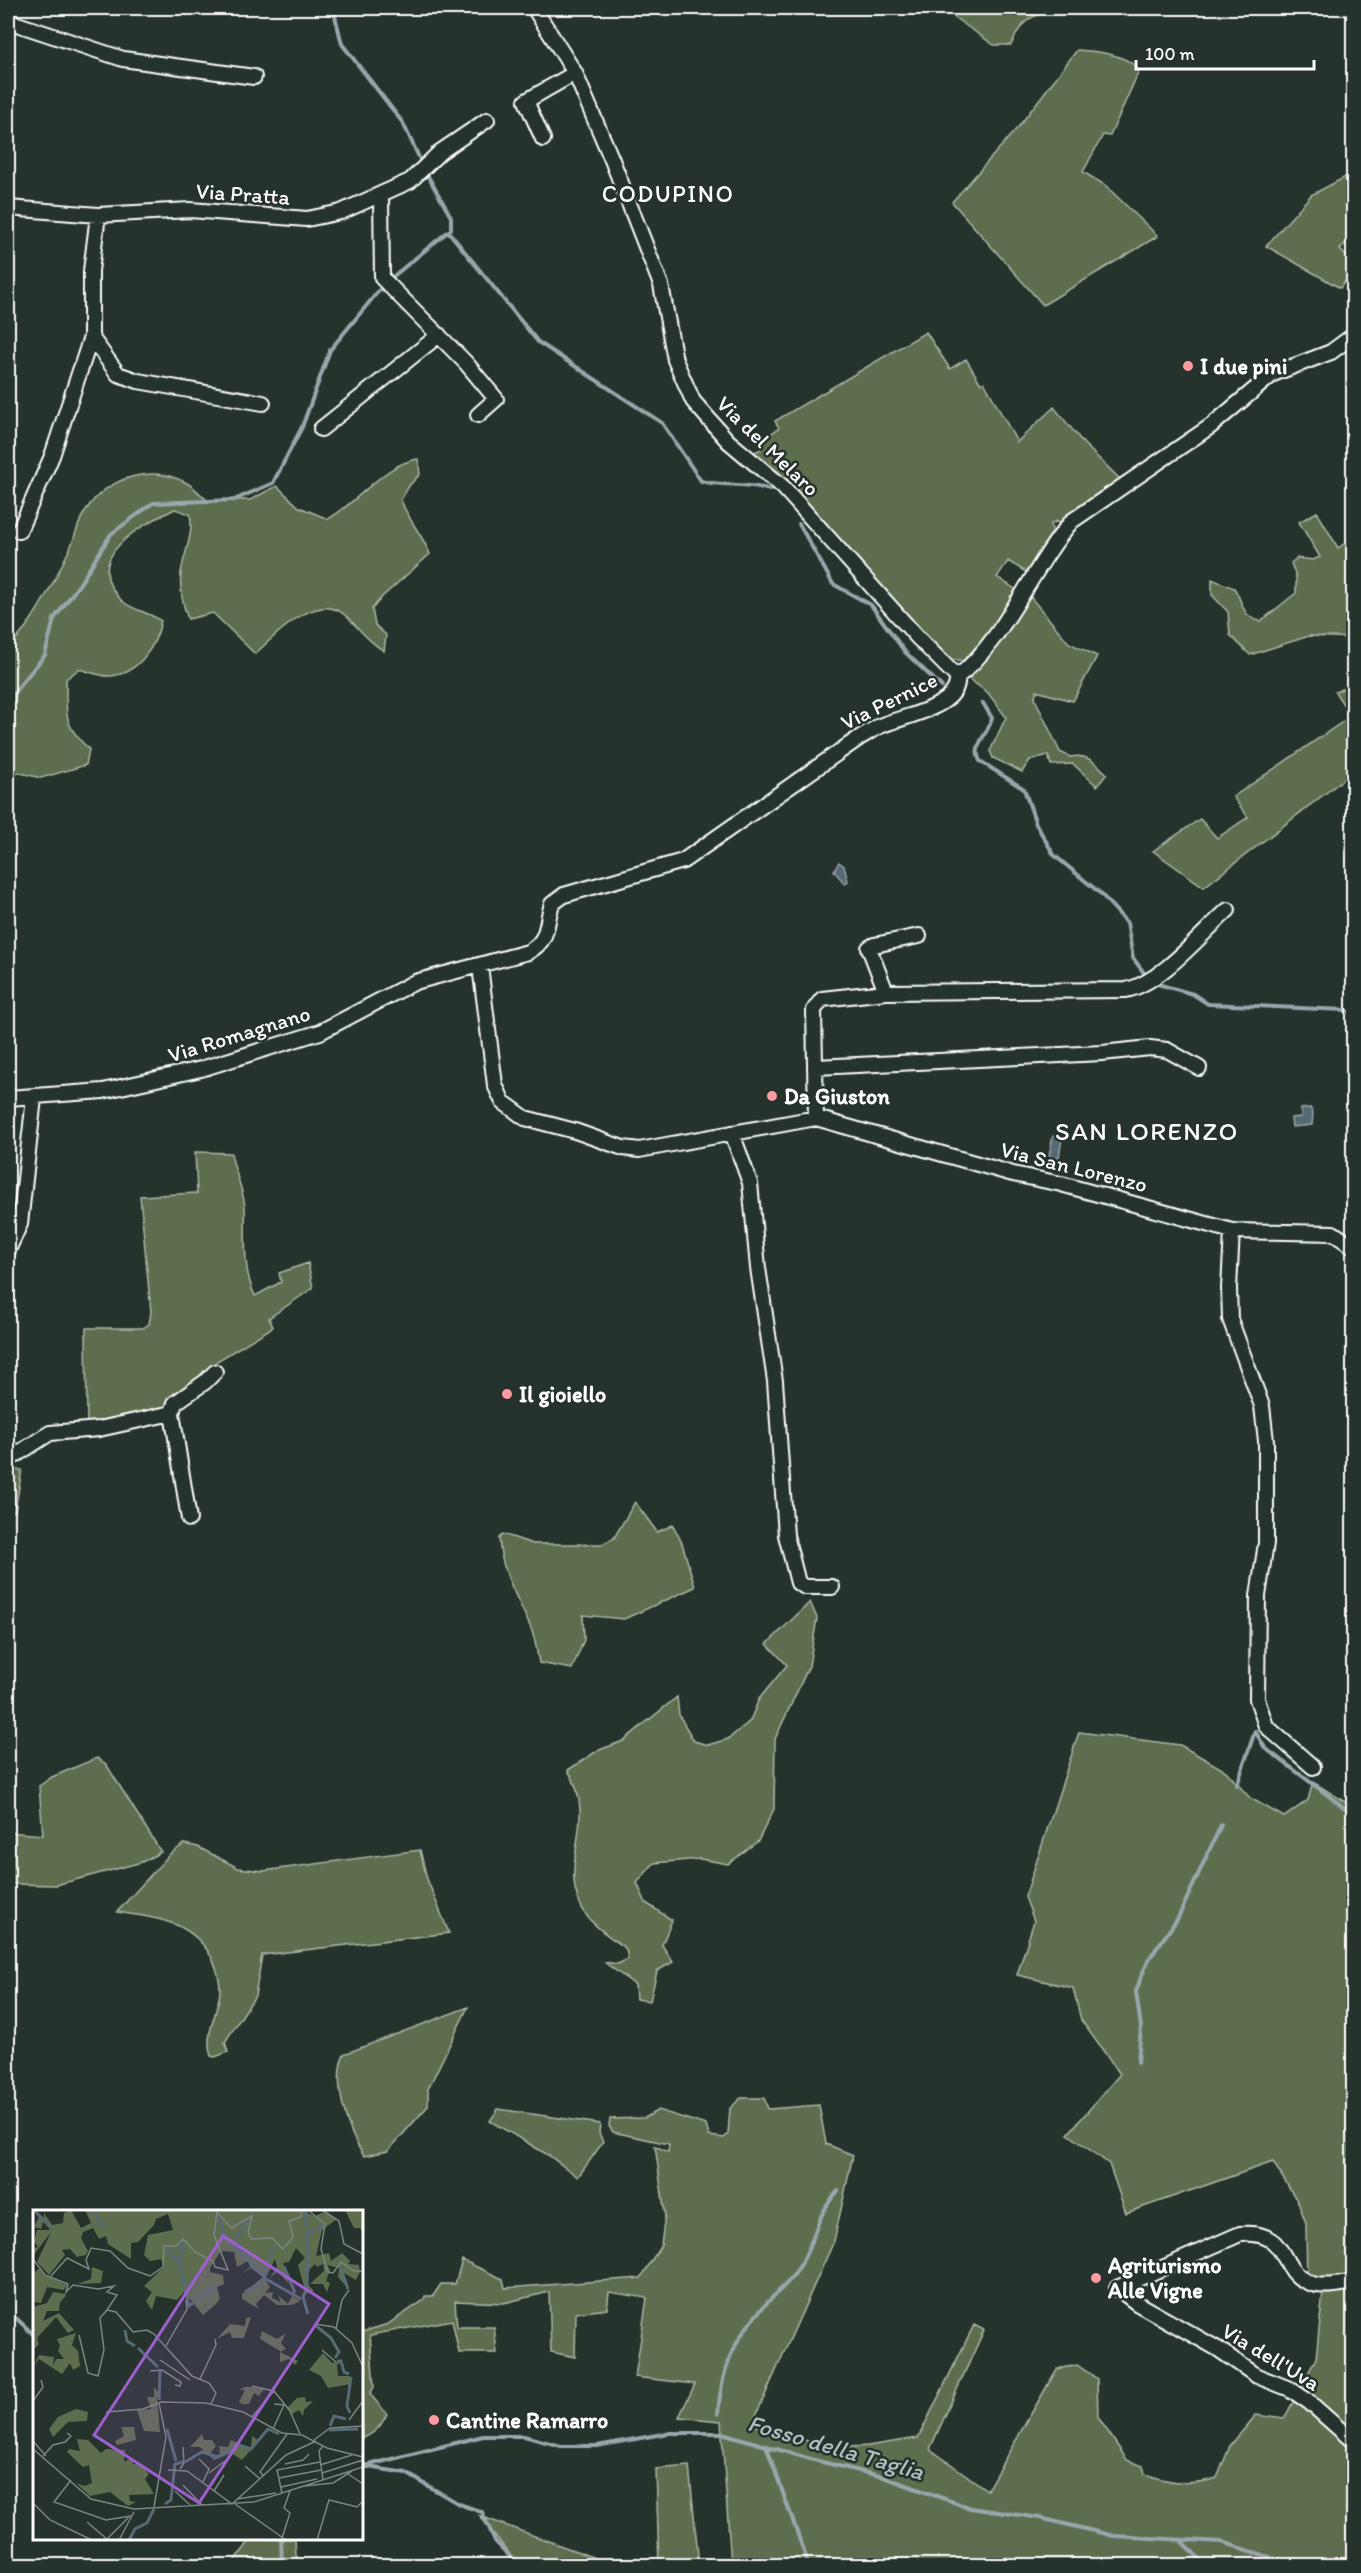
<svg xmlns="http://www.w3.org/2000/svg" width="1361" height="2573" viewBox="0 0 1361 2573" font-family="Itim,sans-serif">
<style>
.green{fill:#5f6d4f;stroke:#afb6a7;stroke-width:1.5}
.water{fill:#566b74;stroke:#9aa6ac;stroke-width:1.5}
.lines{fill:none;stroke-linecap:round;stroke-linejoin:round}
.stream{stroke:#9aa6ac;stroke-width:4}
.minor-casing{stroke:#fff;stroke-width:18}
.minor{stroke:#26332d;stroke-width:14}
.poi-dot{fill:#ff9aa2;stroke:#26332d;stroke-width:2}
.labels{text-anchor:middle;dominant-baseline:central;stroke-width:5;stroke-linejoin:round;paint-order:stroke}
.street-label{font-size:22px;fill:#fff;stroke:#26332d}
.poi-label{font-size:22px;font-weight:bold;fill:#fff;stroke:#26332d;text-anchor:start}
.neighbourhood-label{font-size:24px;letter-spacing:1.5px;fill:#fff;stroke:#26332d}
.water-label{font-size:24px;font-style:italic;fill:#b3bcc0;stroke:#26332d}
.quarter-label{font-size:26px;letter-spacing:1.5px;fill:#fff;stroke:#26332d}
.inset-river{fill:none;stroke:#566b74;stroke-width:3}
.inset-road{fill:none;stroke:#7d8581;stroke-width:1.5}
.view{fill:#9c61cf;fill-opacity:0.15;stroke:#9c61cf;stroke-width:3}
.inset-edge{fill:none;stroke:#fff;stroke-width:3}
</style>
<rect width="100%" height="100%" fill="#26332d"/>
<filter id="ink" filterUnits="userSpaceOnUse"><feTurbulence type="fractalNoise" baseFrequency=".0167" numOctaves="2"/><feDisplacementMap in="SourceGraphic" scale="12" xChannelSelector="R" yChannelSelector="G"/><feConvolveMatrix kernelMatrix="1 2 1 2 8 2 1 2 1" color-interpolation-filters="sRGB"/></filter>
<g filter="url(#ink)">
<path class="green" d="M 946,8 L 1056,8 C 1029,18 1024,17 1011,45 L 994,45 L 955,18 Z
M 1077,50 C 1096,51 1129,54 1139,71 L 1110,136 L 1103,135 L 1083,172 L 1105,185 L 1158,236 L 1043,305 L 952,202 L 1019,126 Z
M 1353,173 L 1353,235 L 1340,250 L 1353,262 L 1353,271 L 1340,288 L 1266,246 L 1311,195 Z
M 926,332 L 950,369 L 966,359 L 981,384 L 984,382 L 1017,442 L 1054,407 L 1084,444 L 1123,482 L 1060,525 L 1057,521 L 1051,524 L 1053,537 L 1029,574 L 1008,561 L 997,577 L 1018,591 L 1010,596 L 1012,600 L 1005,607 L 1006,612 L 966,661 L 949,659 L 934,648 L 862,570 L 816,512 L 753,453 L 761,449 L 760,441 L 779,428 L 775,421 Z
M 418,459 L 420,474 L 409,486 L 401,500 C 408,520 422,534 430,554 L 382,597 L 372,609 L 375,625 L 386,635 L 384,651 C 367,641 360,629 346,616 C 317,589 276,635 255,654 L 213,613 L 188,619 C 183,605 179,589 181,573 C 184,552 194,536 190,514 L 175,509 C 142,525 79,556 121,600 C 132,611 148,611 161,621 C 156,646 139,673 111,676 C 102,677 88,671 79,669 L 66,679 C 67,713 61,723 89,749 L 86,765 L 41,778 L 8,770 L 8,645 L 11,645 C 33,623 57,576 70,548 C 76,535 78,521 86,510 C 108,477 151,464 187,483 C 194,487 201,495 207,500 L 250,500 L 277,486 L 299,507 L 328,519 C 359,502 383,464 418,459 Z
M 1317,512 L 1338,548 L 1353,538 L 1353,638 L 1309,636 L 1250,655 L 1230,635 L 1228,612 L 1212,595 L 1212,579 L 1234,588 C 1243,601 1242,619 1261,621 L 1296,593 L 1296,577 L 1291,563 L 1297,558 L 1313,560 L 1320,557 L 1299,522 Z
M 1027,593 L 1069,643 L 1097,656 L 1073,701 L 1036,691 L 1035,699 L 1060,752 L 1070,757 C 1087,753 1096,763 1107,774 L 1097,786 L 1073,764 L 1051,765 L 1048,755 L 1030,760 L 1022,772 L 993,758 L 990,751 L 1006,717 L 988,693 L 969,679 Z
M 1346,687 L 1353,697 L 1353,772 L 1204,887 L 1153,851 L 1200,819 L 1217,838 L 1248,817 L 1233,797 L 1351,716 L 1335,692 Z
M 195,1152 L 231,1153 C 234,1171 244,1190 245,1208 C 246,1238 242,1268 255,1296 L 281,1282 L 279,1273 L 308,1263 L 313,1288 L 269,1318 L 273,1327 L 217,1361 L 206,1376 L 166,1403 L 168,1409 L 87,1426 L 86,1328 L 143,1328 L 149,1324 L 151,1312 L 140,1196 L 197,1193 Z
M 8,1470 L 22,1470 L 15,1511 L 12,1512 L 9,1607 Z
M 635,1502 L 657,1532 L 673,1525 L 682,1543 L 695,1587 L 624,1619 L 583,1615 L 584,1640 L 572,1669 L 539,1663 C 537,1651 535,1637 530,1626 C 517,1596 501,1572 499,1538 L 503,1534 L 533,1544 L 602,1544 L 614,1538 Z
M 810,1602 L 817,1618 L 809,1666 L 775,1739 L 774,1809 L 758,1841 L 728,1864 L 700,1859 L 654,1863 L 637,1883 L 646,1903 L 672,1920 L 662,1945 L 673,1962 L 657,1971 L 650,2001 L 636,1999 L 635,1985 L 604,1962 L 618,1964 L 628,1959 L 626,1949 C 614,1939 596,1929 587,1916 C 552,1867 601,1825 568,1770 L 597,1751 L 623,1741 L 677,1697 L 679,1715 L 694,1741 L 708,1745 L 728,1739 L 750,1721 L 759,1699 L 787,1665 L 767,1644 Z
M 1079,1732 L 1180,1745 L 1226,1771 L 1250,1798 L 1284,1817 L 1308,1800 L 1313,1782 L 1353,1807 L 1353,2565 L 731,2565 L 721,2421 L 679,2417 L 695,2384 L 635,2377 L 647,2298 L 609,2292 L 607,2309 L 576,2313 L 575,2357 L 551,2352 L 549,2292 L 504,2303 L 455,2301 L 457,2327 L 494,2327 L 497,2353 L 459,2353 L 452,2320 L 370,2335 L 374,2387 L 370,2394 L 387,2414 C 381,2426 375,2434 362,2438 L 362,2332 L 388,2324 L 424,2300 L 425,2296 L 433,2296 L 441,2284 L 455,2284 L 462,2260 L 503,2279 L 505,2288 L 641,2278 L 661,2245 L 665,2215 L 655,2146 L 668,2152 L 669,2144 L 613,2132 L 609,2126 L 610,2119 L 645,2118 L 658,2110 L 706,2125 L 709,2136 L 724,2138 L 728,2134 L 730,2108 L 741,2098 L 764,2098 L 768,2109 L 819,2105 L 826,2144 L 853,2155 L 834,2241 L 752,2424 L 831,2448 L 868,2446 L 918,2438 L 974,2325 L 984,2330 L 930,2449 L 987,2490 L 1057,2369 L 1077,2365 L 1097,2379 L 1098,2417 L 1127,2460 L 1143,2466 L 1145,2474 C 1170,2483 1192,2486 1217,2478 L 1230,2446 L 1256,2415 L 1284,2419 L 1316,2358 L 1323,2292 L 1307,2286 L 1306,2223 L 1298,2202 L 1273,2162 L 1126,2213 L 1109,2164 L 1068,2134 L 1120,2074 L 1081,2020 L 1073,1988 L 1017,1975 L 1034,1921 L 1025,1897 Z
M 97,1758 L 106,1764 L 161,1852 L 142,1862 L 56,1885 L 8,1884 L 8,1832 L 43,1835 L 39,1786 L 52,1777 Z
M 184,1844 L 198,1847 L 238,1868 L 263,1871 L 420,1850 L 427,1879 L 449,1933 L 262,1955 L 255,1996 L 225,2042 L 228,2052 L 215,2057 L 211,2056 C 204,2037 216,2017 219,1998 C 222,1984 218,1971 212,1958 C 191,1920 156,1918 117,1912 L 169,1855 Z
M 468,2007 L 428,2089 L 428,2106 L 388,2151 L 364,2156 C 348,2132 331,2082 344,2054 Z
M 498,2109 L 600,2124 L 599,2133 L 603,2142 L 578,2177 L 548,2155 L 490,2121 Z
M 689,2466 L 699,2565 L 659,2565 L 656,2469 Z
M 480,2516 L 614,2565 L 518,2565 Z
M 251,2539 L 295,2539 L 296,2556 L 308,2565 L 232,2565 Z"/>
<path class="water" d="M 839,862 L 844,866 L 848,881 L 845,884 L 834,871 Z
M 1310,1108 L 1313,1113 L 1312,1125 L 1292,1127 L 1291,1118 L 1301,1117 L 1301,1109 Z
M 1053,1136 L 1062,1139 L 1059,1157 L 1053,1159 L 1049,1155 Z"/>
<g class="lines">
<path class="stream" d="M 333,8 L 342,44 L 403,123 L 422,164
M 448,231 L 538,342 L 662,423 L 701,481 C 724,487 748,482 770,490
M 390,279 L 451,229 L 451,217 L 425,171
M 799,524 L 833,584 L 871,605 L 905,652 L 942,687
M 983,703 L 992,718 C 989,734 971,745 980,761 L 1024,789 L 1036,824 L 1054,855 L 1101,894 L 1127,923 L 1133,958 L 1147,977
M 8,719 L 16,690 L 45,655 L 54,619 L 81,582 L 111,534 L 153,503 L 234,500 L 273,483 L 302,427 L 330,350 L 381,288
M 1154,983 L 1193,994 L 1208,1004 L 1346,1010 L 1354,1016
M 1255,1731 L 1265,1748 L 1354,1815
M 1237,1785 L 1255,1731
M 1138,2062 L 1141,2027 L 1136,1992 L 1141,1977 L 1149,1959 L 1178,1918 L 1221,1825
M 16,2318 L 34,2335
M 718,2414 C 721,2369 733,2340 764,2306 C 777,2292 791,2282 801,2264 C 816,2237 816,2215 838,2191
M 766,2445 L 809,2566
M 362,2466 L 406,2473 L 459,2504 L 482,2512 L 495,2541 L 519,2566
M 365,2466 L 483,2436 L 524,2436 L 561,2446 L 597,2446 L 668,2433 L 722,2433 L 814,2460 L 884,2477 L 970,2508 L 1040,2518 L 1114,2536 L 1222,2542 L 1298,2566
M 281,2538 L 282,2566
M 1180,2540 L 1207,2566"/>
<g class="minor-casing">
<path id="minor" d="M 534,8 L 575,73 L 612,160 L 661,285 L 675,360 L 693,401 L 728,441 L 783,487 L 918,638 L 957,677
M 8,21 L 123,59 L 254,77
M 543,139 L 526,101 L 575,73
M 381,196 L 382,278 L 466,363 L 496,399 L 478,415
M 8,208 L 98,215 L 190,210 L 307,219 L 341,212 L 410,181 L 440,152 L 487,120
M 98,215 L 91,271 L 91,337 L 118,374 L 138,381 L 263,403
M 321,429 L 439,335
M 19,531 L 52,456 L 91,337
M 957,677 C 1004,641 1032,567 1072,521 L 1211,426 L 1273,374 L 1331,352 L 1354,335
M 919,936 L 874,945 L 869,948 L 886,992 L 1126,990 C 1161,983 1201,934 1228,910
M 480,966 L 495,1085 L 503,1102 L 525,1118 L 575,1131 L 623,1148 L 639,1150 L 816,1118 L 1013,1174 L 1061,1184 L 1232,1231 L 1333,1233 L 1354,1247
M 816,1067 L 1102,1053 L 1150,1048 L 1167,1050 L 1199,1068
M 8,1098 L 103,1091 L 201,1069 L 320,1032 L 415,982 L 528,952 C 550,940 545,925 552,904 L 564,895 L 683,861 L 859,738 C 866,734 873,729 880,726 C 902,716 961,708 957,677
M 816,1118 L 814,1010 L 822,999 L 886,992
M 732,1133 L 750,1183 L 758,1268 L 775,1381 L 786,1535 L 798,1583 L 805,1587 L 832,1587
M 1232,1231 L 1229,1288 L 1230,1319 L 1262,1406 L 1266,1441 L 1266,1543 L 1258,1596 L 1257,1699 L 1266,1726 L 1313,1767
M 8,1250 L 20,1224 L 34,1098
M 172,1413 L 189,1519
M 8,1460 L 50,1433 L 99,1429 L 172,1413 L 175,1403 L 205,1382 L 215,1372
M 1354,2282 C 1339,2284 1321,2289 1307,2282 C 1277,2269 1291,2230 1240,2234 L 1117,2288 L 1138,2304 L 1218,2349 L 1257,2376 L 1290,2389 L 1309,2402 L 1354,2442"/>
</g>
<use href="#minor" class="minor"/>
</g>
</g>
<g class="poi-dot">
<circle cx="1188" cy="366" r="6"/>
<circle cx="772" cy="1096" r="6"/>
<circle cx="507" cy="1394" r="6"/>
<circle cx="1096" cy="2278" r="6"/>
<circle cx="434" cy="2420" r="6"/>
</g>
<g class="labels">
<g class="street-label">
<text transform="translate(243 194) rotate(4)">Via Pratta</text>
<text transform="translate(768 446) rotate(44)">Via del Melaro</text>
<text transform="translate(889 701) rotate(-26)">Via Pernice</text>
<text transform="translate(239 1034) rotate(-17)">Via Romagnano</text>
<text transform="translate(1074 1167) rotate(14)">Via San Lorenzo</text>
<text transform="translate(1271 2357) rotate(31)">Via dell'Uva</text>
</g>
<g class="poi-label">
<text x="1200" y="366">I due pini</text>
<text x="784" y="1096">Da Giuston</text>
<text x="519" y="1394">Il gioiello</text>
<text x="1108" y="2265">Agriturismo<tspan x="1108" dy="25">Alle Vigne</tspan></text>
<text x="446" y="2420">Cantine Ramarro</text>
</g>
<g class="neighbourhood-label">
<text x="668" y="193">CODUPINO</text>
</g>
<g class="water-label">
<text transform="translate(836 2447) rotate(16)">Fosso della Taglia</text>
</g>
<g class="quarter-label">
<text x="1147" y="1131">SAN LORENZO</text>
</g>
</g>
<g transform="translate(33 2210)">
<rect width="330" height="330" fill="#26332d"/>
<path d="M 1,0 L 11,8 L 11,3 L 19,15 L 30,13 L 31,3 L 38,0 L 48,18 L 58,13 L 52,0 L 277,0 L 274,3 L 282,6 L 291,2 L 304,9 L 289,20 L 283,46 L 296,43 L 298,51 L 309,43 L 317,51 L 315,54 L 326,55 L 327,62 L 323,70 L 311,63 L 313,76 L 305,67 L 306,58 L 294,55 L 297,60 L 293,71 L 297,73 L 294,82 L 290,74 L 277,74 L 291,61 L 290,54 L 284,57 L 282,54 L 277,59 L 273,72 L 281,81 L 269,85 L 272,80 L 265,55 L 272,48 L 263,38 L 256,52 L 250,53 L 256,74 L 245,61 L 237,68 L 244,57 L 242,49 L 232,69 L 237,77 L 232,83 L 240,82 L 239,88 L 247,92 L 246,86 L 255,94 L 259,86 L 267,91 L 259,95 L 244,95 L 231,85 L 223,94 L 226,99 L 209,89 L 209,84 L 230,67 L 218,58 L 208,64 L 217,57 L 215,51 L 204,57 L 201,42 L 188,41 L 177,58 L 177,62 L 190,65 L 191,74 L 184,77 L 187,89 L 182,95 L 170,105 L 151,82 L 144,90 L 123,86 L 119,100 L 113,91 L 119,82 L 111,76 L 131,57 L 128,49 L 117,51 L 111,45 L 115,25 L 140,20 L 135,4 L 123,9 L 121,15 L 105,32 L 98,33 L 98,49 L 75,34 L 73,26 L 66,29 L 60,18 L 50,22 L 48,28 L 55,41 L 53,45 L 44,47 L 37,39 L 29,40 L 32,45 L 16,65 L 4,52 L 18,22 L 0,46 L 1,38 L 5,37 L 1,31 L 4,20 L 17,20 L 11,9 L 8,19 L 1,17 L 6,7 ZM 312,0 L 330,0 L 329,22 L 327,18 L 321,18 ZM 59,57 L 70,61 L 68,73 L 44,74 L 58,69 ZM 0,58 L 2,62 L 7,58 L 11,64 L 34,75 L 31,80 L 14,77 L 8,93 L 0,92 ZM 20,82 L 33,84 L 32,87 L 27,92 L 26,101 L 14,101 L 10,111 L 26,103 L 41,120 L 35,123 L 23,107 L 4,128 L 6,134 L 0,140 L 0,97 L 14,93 ZM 218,107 L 211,128 L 199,128 L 197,122 L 184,129 L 197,114 L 212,116 L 213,108 ZM 229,121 L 244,129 L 253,123 L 248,133 L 253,139 L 247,142 L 265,151 L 262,155 L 256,149 L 247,152 L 247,141 L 227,129 ZM 43,123 L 39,135 L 45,141 L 47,156 L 40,160 L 37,153 L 29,164 L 6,149 L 0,157 L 6,145 L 21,147 L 20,156 L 23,149 L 31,149 L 25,141 L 27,136 L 24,129 ZM 290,143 L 299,153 L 309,151 L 304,155 L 305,166 L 317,166 L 318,174 L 295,178 L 288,166 L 276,160 ZM 121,177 L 128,185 L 124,187 L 127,222 L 111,221 L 104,200 L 118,199 L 114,187 L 121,187 ZM 212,177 L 218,177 L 231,179 L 226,186 L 221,183 L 216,194 L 209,194 L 206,192 L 212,180 L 206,180 ZM 272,187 L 273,192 L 280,191 L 271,200 L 270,206 L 266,200 L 259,204 L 254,198 L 264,188 ZM 43,199 L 55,202 L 54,211 L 35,212 L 20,227 L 16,219 L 25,207 ZM 88,217 L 101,217 L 103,230 L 84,235 L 82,231 L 91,226 ZM 169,224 L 171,230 L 179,230 L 183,236 L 177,244 L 181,246 L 187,244 L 186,236 L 195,237 L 198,230 L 218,238 L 219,226 L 226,231 L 209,250 L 198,243 L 181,250 L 167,237 L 157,237 ZM 44,229 L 55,230 L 68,243 L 73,239 L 92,240 L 91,251 L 99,249 L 100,254 L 108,255 L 116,264 L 112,269 L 121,284 L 96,285 L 97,291 L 103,292 L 95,296 L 77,282 L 57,286 L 43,273 L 51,276 L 59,273 L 56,255 L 50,257 L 34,242 L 36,239 L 47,241 Z" fill="#5f6d4f"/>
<path class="inset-river" d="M 1,0 L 17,17M 59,0 L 71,17M 272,0 L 275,37 L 274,78 L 270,87 L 275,104M 185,6 L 191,25 L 233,69 L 268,89M 273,25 L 290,15M 202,36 L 202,28 L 216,10M 132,38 L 147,53 L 156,96 L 160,93M 146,52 L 149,34M 251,56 L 262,83M 307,56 L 315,79M 230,65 L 240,38M 153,78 L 169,59M 212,82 L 232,70M 164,91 L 182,76M 282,115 L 298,128 L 306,142 L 302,148M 92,120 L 94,131 L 102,136M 105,138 L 125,157M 304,151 L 308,151 L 311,162 L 316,164M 126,190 L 127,161M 317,203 L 314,196 L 318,167M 297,216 L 301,206 L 313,209M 134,219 L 143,251M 296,220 L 325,219M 152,252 L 169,242 L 185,247 L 205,235 L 218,239 L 235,219 L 246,224M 132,294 L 138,290 L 142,254 L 150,252M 96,330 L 102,319 L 114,313 L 121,299"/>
<path class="inset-road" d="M 275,0 L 292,14 L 288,39 L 295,62 L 300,63 L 308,52 L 321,61 L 330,61M 289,0 L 306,11 L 311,34 L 330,44M 0,49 L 12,65 L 35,74 L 33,82 L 40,75 L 65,79 L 81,76 L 74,82 L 84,85 L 74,100 L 83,102 L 100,122 L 114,120 L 121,124 L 159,166 L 176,173 L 183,183 L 178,194M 18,66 L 34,48 L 56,59 L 53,50 L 58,38 L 77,41 L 95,58 L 117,66 L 130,57 L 131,36 L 143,36 L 150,29 L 162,42 L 180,51 L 182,57 L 195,60 L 181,25 L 184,2 L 198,18 L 219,6 L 215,22 L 218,29 L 239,28 L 250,39 L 260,27 L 256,11 L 268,7 L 269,0M 282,114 L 301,117 L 319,133 L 330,157M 303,119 L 309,90 L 316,80M 46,125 L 55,163 L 65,166 L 71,140 L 67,108 L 74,100M 133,136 L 154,99 L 153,90M 289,140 L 303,152M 127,150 L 157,170M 117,161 L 129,160 L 148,172 L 147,176 L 142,175M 167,169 L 183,135 L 182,129M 219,176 L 241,181 L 257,201 L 267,224M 0,191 L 10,177 L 8,170M 73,202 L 110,199 L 128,192 L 173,193 L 210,202 L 249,223 L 269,225 L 294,238 L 330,247M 219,207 L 241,181M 316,210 L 330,191M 240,219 L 251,195 L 241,194M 281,230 L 297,218 L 330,216M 0,231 L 13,246M 0,239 L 58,289 L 101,299 L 221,292 L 330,257M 10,246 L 20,235 L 32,232 L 38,226 L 34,223M 166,249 L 176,259 L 170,272M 252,254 L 270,250 L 276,244M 287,255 L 319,245M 212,256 L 227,269M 147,259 L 151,253 L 150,237M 135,260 L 154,261 L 199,294 L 253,245 L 283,231M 176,263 L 192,251M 289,263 L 330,250M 315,264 L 330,274M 231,266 L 227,262 L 254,224M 246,268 L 288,260M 38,270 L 21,292 L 73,310 L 98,306M 290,270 L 286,241 L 290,236M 150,275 L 169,295M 272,276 L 300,273 L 319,261M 248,277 L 284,269M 142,281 L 157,295M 181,281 L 191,265M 249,283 L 244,260 L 287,252M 204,289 L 243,283M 0,293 L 17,310 L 59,330M 202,294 L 253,330M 121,297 L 133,227 L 126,193M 54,312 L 74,329 L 96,307M 249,328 L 257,303 L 251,298 L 257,281M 86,330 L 101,302M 284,330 L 296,290 L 324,297 L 330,291"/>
<path class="view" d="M 190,26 L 296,94 L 166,293 L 61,225 Z"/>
<rect width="330" height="330" class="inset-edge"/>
</g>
<rect width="1361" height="2573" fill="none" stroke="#26332d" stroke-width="30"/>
<rect x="15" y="15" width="1331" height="2543" fill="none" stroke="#fff" stroke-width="2" filter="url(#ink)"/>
<path d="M1136 60v9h178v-9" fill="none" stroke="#ffffff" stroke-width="3"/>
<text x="1145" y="60" font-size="18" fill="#ffffff" stroke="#26332d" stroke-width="4.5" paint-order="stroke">100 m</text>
</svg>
